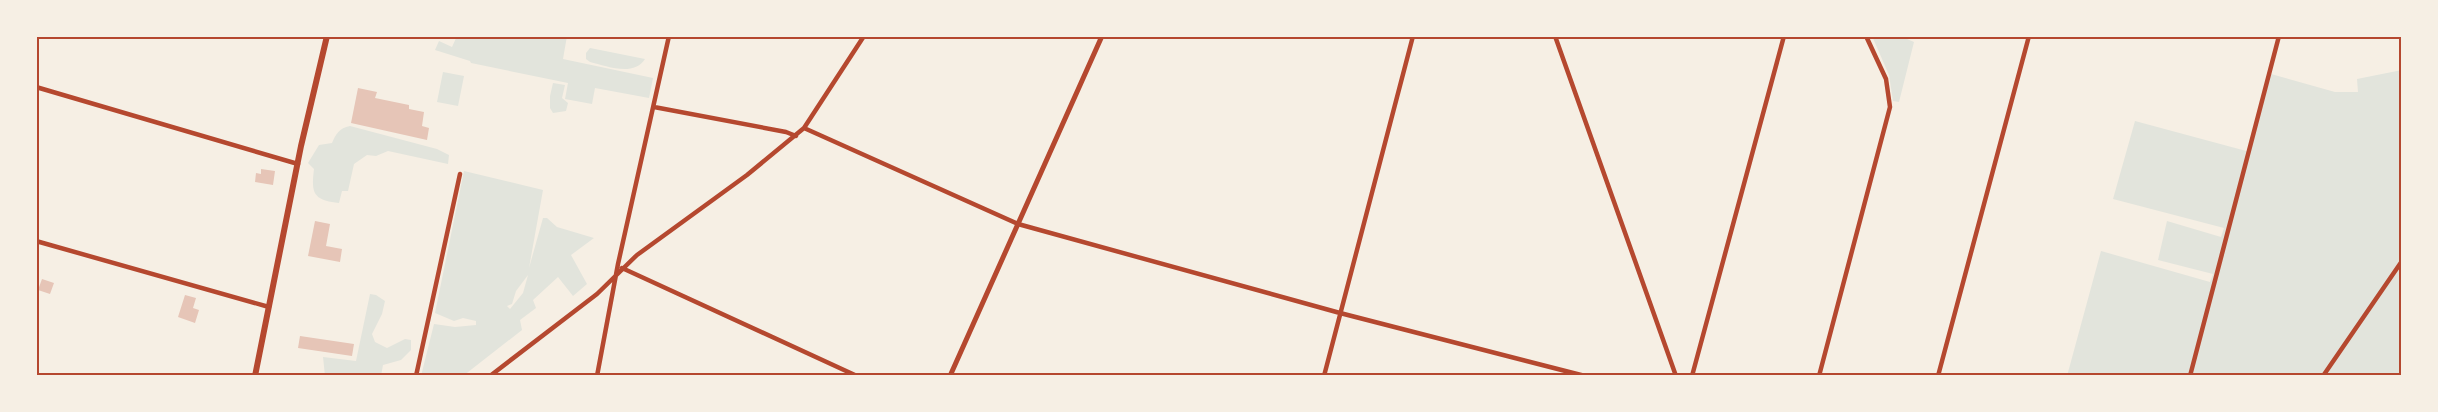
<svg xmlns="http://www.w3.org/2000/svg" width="2438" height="412" viewBox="0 0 2438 412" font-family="'Fira Sans',sans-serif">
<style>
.green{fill:#e2e4dc;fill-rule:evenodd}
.building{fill:#e6c5b7}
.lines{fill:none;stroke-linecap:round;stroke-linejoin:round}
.minor{stroke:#b5482f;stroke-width:4.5}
.tertiary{stroke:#b5482f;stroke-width:5}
.secondary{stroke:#b5482f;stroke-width:6}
.neatline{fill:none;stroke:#b5482f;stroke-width:2}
</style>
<rect width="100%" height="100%" fill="#f6efe4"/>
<path class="green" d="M 457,36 L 567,36 L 563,59 L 653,78 L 649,98 L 595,88 L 592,104 L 565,99 L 568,83 L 471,63 L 470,61 L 435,50 L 439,41 L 452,47 Z
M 1872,36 L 1900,36 L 1914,42 L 1899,102 L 1893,101 L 1889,75 Z
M 590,48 L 645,59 C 634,77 606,66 590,62 L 586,59 L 586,53 Z
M 2402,70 L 2402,376 L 2067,376 L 2101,251 L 2210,282 L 2213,274 L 2158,260 L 2167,221 L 2221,237 L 2224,228 L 2113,199 L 2135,121 L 2250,152 L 2271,74 L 2335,92 L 2358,92 L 2357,79 Z
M 443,72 L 464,76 L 458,106 L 437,102 Z
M 553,83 L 565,85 L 562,98 L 568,103 L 566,111 L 553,113 L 550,108 L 550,96 Z
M 350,126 L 437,149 L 449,155 L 448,164 L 388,151 L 376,156 L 367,155 L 354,164 L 348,191 L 342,191 L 339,203 C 313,200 311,193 314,169 L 308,163 L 319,145 L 332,143 C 336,134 339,128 350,126 Z
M 464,171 L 543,190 L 529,268 L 543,218 L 547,218 L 557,227 L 594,238 L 571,255 L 587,284 L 573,296 L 558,277 L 533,300 L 536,308 L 520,320 L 522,330 L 463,376 L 421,376 L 434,324 L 455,327 L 476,325 L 476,321 L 463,318 L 454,321 L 435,313 ZM 528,275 L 523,293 L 510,309 L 507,306 L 512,304 L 516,291 Z
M 370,294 L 376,295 L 385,301 L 382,314 L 372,334 L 375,342 L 387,348 L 405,339 L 411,340 L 411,350 L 401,360 L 383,365 L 381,376 L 325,376 L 323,357 L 356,361 Z"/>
<path class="building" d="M 358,88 L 377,92 L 375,98 L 409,105 L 409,109 L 424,112 L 422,126 L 429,128 L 427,140 L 351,123 Z
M 261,169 L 275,171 L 273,185 L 255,182 L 256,173 L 261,174 Z
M 315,221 L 330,224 L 326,246 L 342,249 L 340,262 L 308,256 Z
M 42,279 L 54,283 L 50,294 L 38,290 Z
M 185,295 L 196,298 L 193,308 L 199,310 L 195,323 L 178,317 Z
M 300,336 L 354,344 L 352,356 L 298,348 Z"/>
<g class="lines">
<path class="minor" d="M 1555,36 L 1676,376
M 36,87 L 298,164
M 654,107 L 786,132 L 796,136
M 804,128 L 1018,224 L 1340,313 L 1585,376
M 36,241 L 269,307
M 622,268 L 857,376
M 416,376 L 460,174
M 490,376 L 597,294 L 637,255 L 747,175 L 804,128 L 864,36
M 597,376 L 618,264 L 669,36
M 1324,376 L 1413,36
M 1692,376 L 1784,36
M 1819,376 L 1890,107 L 1886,79 L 1866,36
M 1938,376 L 2029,36
M 2190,376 L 2279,36
M 2323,376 L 2402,261"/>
<path class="tertiary" d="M 950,376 L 1102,36"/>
<path class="secondary" d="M 255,376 L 301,146 L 327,36"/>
</g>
<rect width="2438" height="412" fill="none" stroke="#f6efe4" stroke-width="75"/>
<rect x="38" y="38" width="2362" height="336" class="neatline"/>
</svg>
